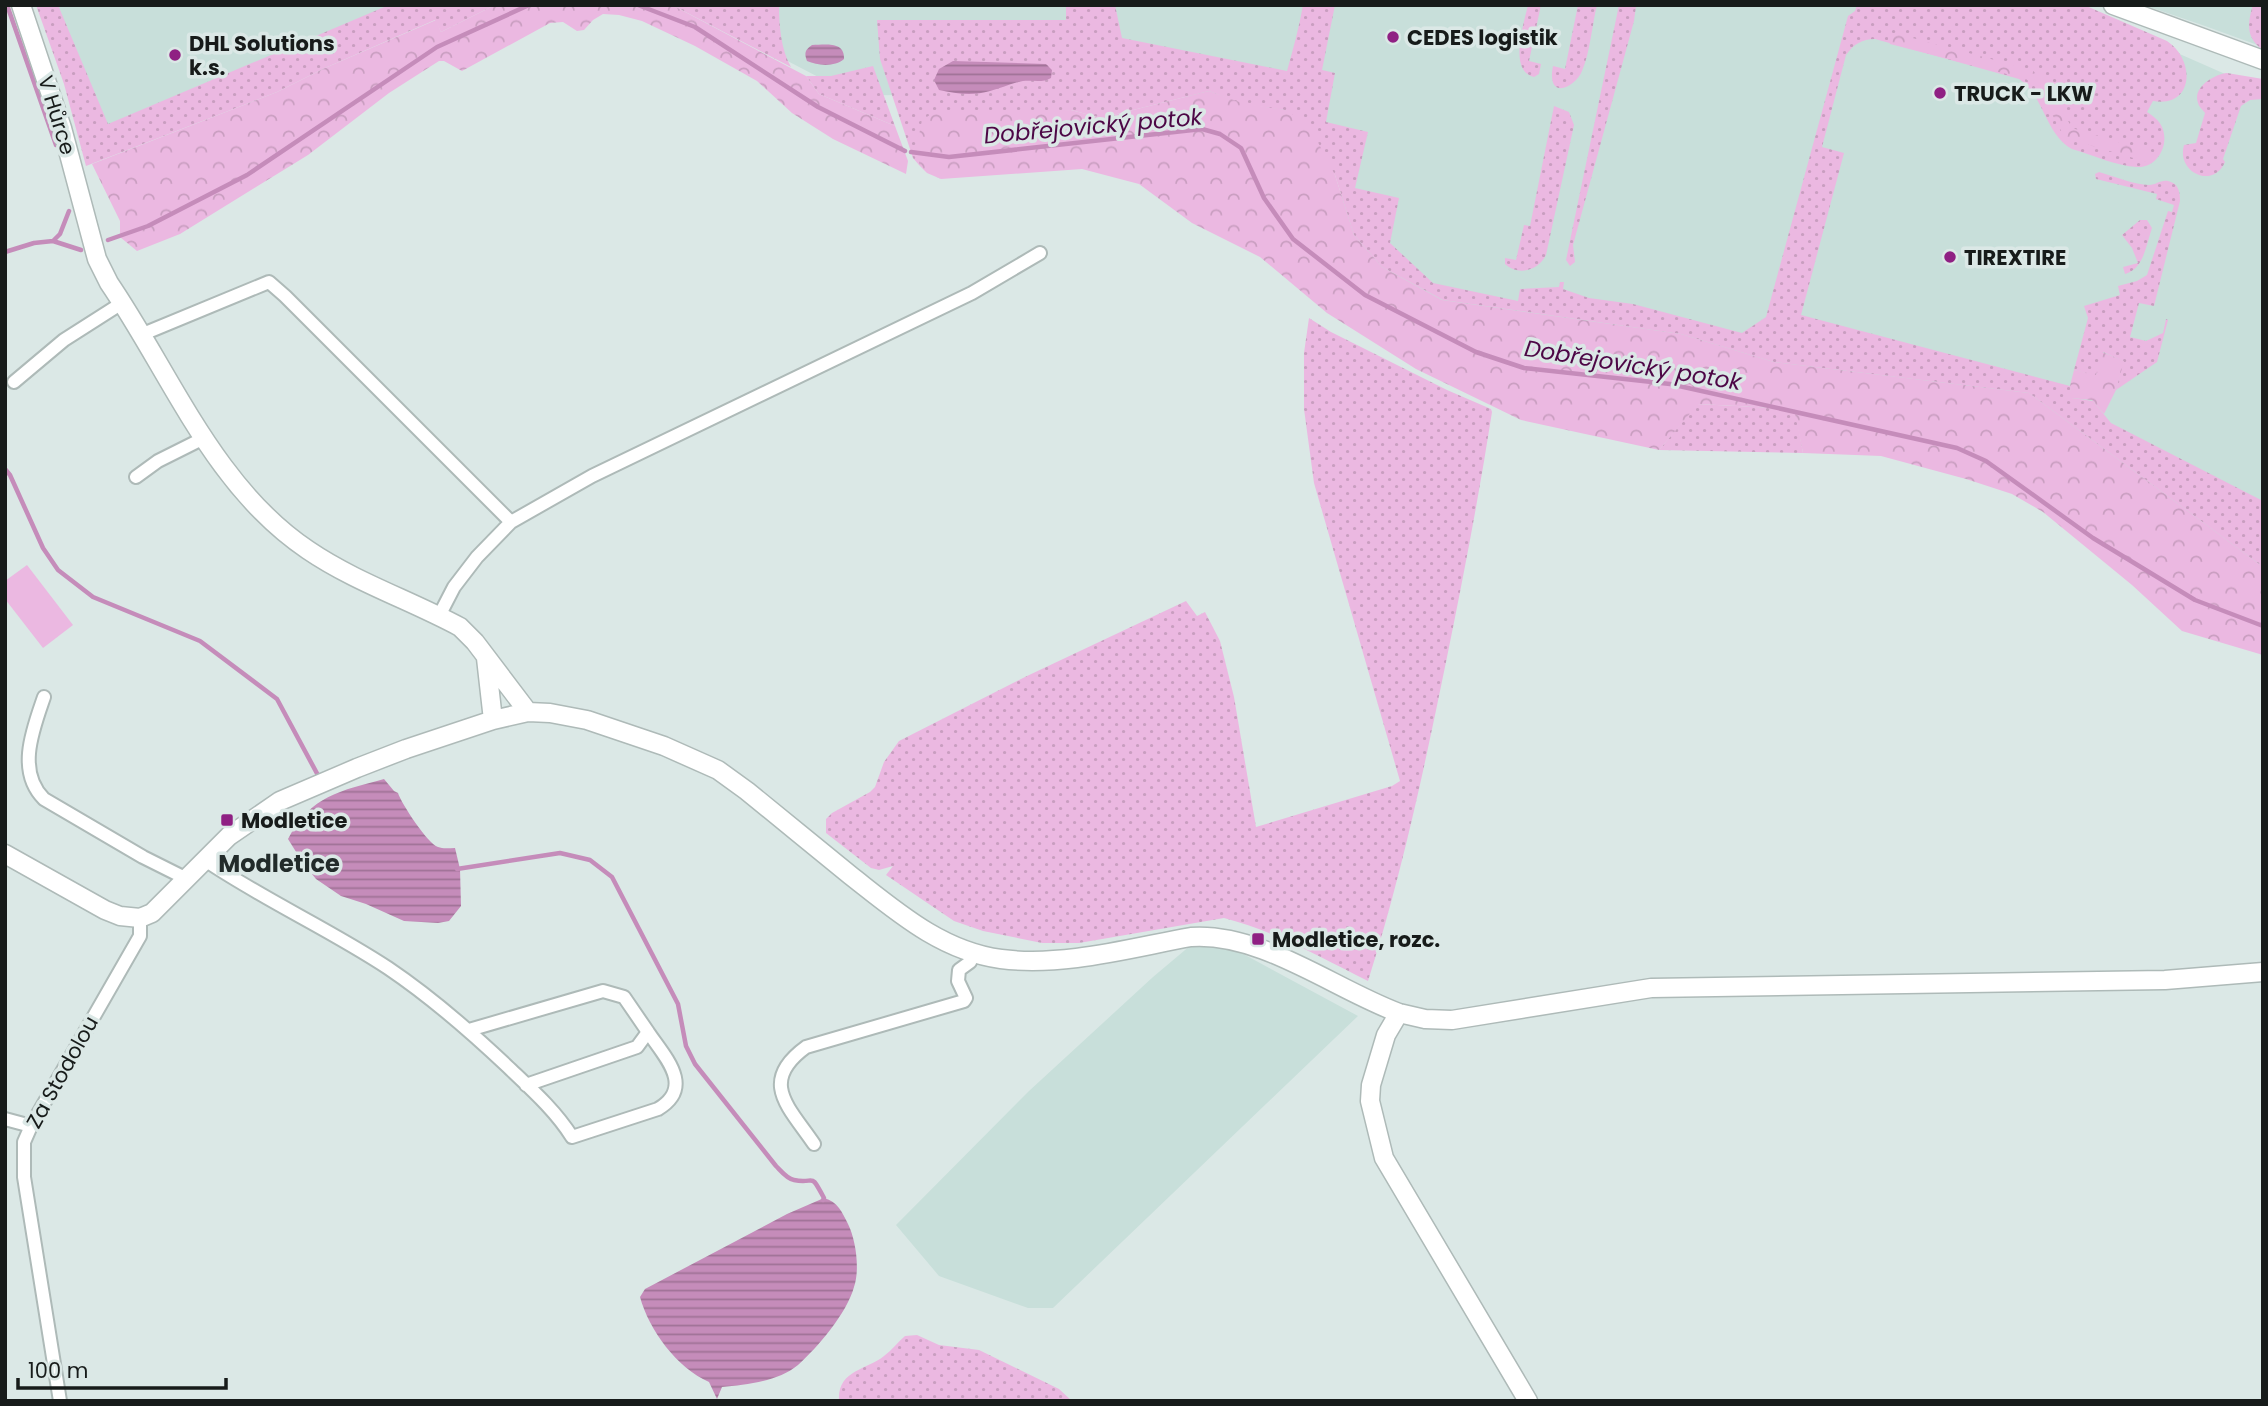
<svg xmlns="http://www.w3.org/2000/svg" width="2268" height="1406" viewBox="0 0 2268 1406" font-family="Poppins,sans-serif">
<style>
.built{fill:#c8dfda}
.grass{fill:url(#grass-dots)}
.forest{fill:url(#forest-crowns)}
.pitch{fill:#ebb8e1}
.water{fill:url(#water-rules)}
.lines{fill:none;stroke-linecap:round;stroke-linejoin:round}
.stream{stroke:#c58cba;stroke-width:4.5}
.street-casing{stroke:#aebab8;stroke-width:16}
.secondary-casing{stroke:#aebab8;stroke-width:21}
.street{stroke:#fff;stroke-width:12}
.secondary{stroke:#fff;stroke-width:18}
.poi-dot{fill:#8f2083;stroke:#dbe8e6;stroke-width:2.5}
.labels{text-anchor:middle;dominant-baseline:central;stroke-width:7;stroke-linejoin:round;paint-order:stroke}
.poi-label{font-size:21px;font-weight:bold;fill:#171b1a;stroke:#dbe8e6;text-anchor:start}
.street-label{font-size:21px;fill:#171b1a;stroke:#dbe8e6}
.water-label{font-size:23px;font-style:italic;fill:#4d0746;stroke:#dbe8e6}
.quarter-label{font-size:24px;font-weight:bold;fill:#222b2a;stroke:#dbe8e6}
</style>
<defs>
<pattern id="grass-dots" width="8" height="8" patternUnits="userSpaceOnUse" patternTransform="scale(1.75)"><rect width="8" height="8" fill="#ebb8e1"/><path d="M2 2h.1M6 6h.1" fill="none" stroke="#c99ec0" stroke-width="1.8" stroke-linecap="round"/></pattern>
<pattern id="forest-crowns" width="20" height="18" patternUnits="userSpaceOnUse" patternTransform="scale(1.75)"><rect width="20" height="18" fill="#ebb8e1"/><path d="M2 6a3 3 0 1 1 6 0M12 15a3 3 0 1 1 6 0" fill="none" stroke="#c99ec0"/></pattern>
<pattern id="water-rules" width="6" height="5" patternUnits="userSpaceOnUse" patternTransform="scale(1.75)"><rect width="6" height="5" fill="#c58cba"/><path d="M0 2.5h6" fill="none" stroke="#9f7296"/></pattern>
</defs>
<rect width="100%" height="100%" fill="#dbe8e6"/>
<path class="built" d="M 42,5 L 465,5 L 95,154 Z
M 680,5 L 2048,5 L 2166,48 L 2232,77 L 2263,84 L 2263,567 L 1505,331 L 1322,251 L 1347,176 L 1252,97 L 853,95 Z
M 2144,5 L 2263,5 L 2263,47 L 2205,26 Z
M 1191,945 L 1234,949 L 1358,1016 L 1053,1308 L 1028,1308 L 939,1276 L 896,1225 L 1029,1091 L 1153,977 Z"/>
<path class="grass" d="M 36,5 L 58,5 L 108,124 L 389,5 L 495,5 L 441,32 L 435,20 L 325,68 L 277,92 L 86,166 L 64,84 Z
M 672,5 L 779,5 C 779,25 781,50 791,67 Z
M 1066,5 L 1115,5 L 1122,38 L 1287,71 C 1293,49 1299,28 1303,5 L 1335,5 L 1322,70 L 1335,73 L 1326,122 L 1368,132 L 1355,188 L 1399,198 L 1390,243 L 1433,283 L 1518,301 L 1520,289 L 1559,287 L 1560,282 L 1564,282 L 1563,289 L 1589,298 L 1633,304 L 1742,333 L 1766,317 L 1848,16 L 1855,11 L 1857,5 L 2084,5 L 2167,41 C 2196,60 2194,108 2153,101 L 2147,112 C 2153,116 2159,120 2162,127 C 2170,145 2157,168 2137,167 C 2116,166 2093,155 2072,149 C 2045,134 2044,95 2019,79 L 1875,39 C 1862,39 1854,44 1846,55 L 1822,147 L 1844,153 L 1801,315 L 2070,386 L 2072,398 L 2093,401 L 2111,423 L 2263,501 L 2263,567 L 2029,393 L 1774,362 L 1681,334 L 1443,300 L 1382,267 L 1354,235 L 1335,175 L 1285,110 L 1242,104 L 1209,91 L 1101,118 L 1071,110 L 919,135 L 919,165 L 913,158 L 880,59 L 877,20 L 1066,20 Z
M 1528,5 L 1541,5 L 1529,61 L 1541,64 L 1539,74 L 1534,77 C 1508,71 1524,23 1528,5 Z
M 1578,5 L 1597,5 C 1592,25 1590,53 1582,71 C 1576,87 1546,102 1553,66 L 1565,69 Z
M 1619,5 L 1636,6 L 1634,21 L 1573,245 L 1575,262 L 1570,266 L 1566,260 Z
M 2253,5 L 2263,5 L 2263,50 C 2246,38 2247,24 2253,5 Z
M 873,66 L 895,126 L 819,94 L 806,76 L 831,76 Z
M 2227,73 L 2263,79 L 2263,99 L 2250,100 L 2241,106 L 2223,159 L 2225,162 C 2213,190 2176,172 2184,145 L 2196,143 L 2205,113 C 2202,109 2199,107 2198,103 C 2192,87 2215,74 2227,73 Z
M 1554,106 L 1569,112 L 1574,125 L 1546,255 C 1538,271 1518,276 1505,264 L 1505,258 L 1516,260 L 1524,225 L 1530,226 Z
M 2099,172 C 2113,176 2135,185 2149,185 C 2157,185 2162,178 2171,182 C 2179,185 2180,193 2180,201 L 2154,306 L 2139,303 L 2130,337 L 2146,341 L 2163,333 L 2166,319 L 2168,320 L 2157,362 L 2116,390 L 2123,361 L 2103,352 L 2096,376 L 2074,370 L 2088,318 L 2084,306 L 2120,295 L 2118,286 L 2137,281 L 2147,275 L 2168,211 L 2172,212 L 2174,205 L 2156,199 L 2157,194 L 2096,179 L 2095,174 Z
M 2140,220 L 2147,220 L 2152,228 C 2146,245 2144,269 2125,274 L 2123,267 L 2138,263 L 2132,248 L 2122,235 Z
M 1309,318 L 1331,332 L 1447,390 L 1491,409 L 1492,412 C 1479,496 1463,579 1446,662 C 1424,770 1401,877 1368,981 C 1322,958 1275,931 1224,918 L 1079,943 L 1042,943 L 983,931 L 954,921 L 886,875 L 893,866 L 879,870 L 871,868 L 826,833 L 826,819 L 832,813 L 870,792 L 875,787 L 884,762 L 899,741 L 1027,676 L 1186,601 L 1197,616 L 1205,612 L 1220,641 L 1234,697 L 1256,827 L 1392,786 L 1400,781 L 1314,483 L 1304,409 L 1304,353 Z
M 1697,404 L 1795,409 L 1803,453 L 1659,450 Z
M 917,1335 L 939,1345 L 979,1350 L 1059,1389 L 1072,1401 L 839,1401 C 837,1370 867,1370 884,1356 C 892,1350 898,1342 905,1336 Z"/>
<path class="forest" d="M 495,5 L 672,5 L 806,76 L 819,94 L 895,126 L 908,161 L 906,174 L 833,139 L 792,113 L 757,81 L 695,46 L 642,21 L 619,15 L 603,14 L 593,20 L 584,30 L 577,31 L 563,22 L 550,23 L 462,71 L 444,61 L 439,61 L 389,93 L 308,155 L 180,234 L 137,251 L 120,237 L 120,221 L 92,164 L 277,92 L 325,68 L 436,20 L 441,32 Z
M 1894,33 L 2032,70 L 2047,83 L 2072,128 L 2151,152 L 2152,161 L 2147,162 L 2065,138 L 2039,90 L 2026,79 L 1890,44 L 1888,39 L 1889,35 Z
M 1209,91 L 1242,103 L 1285,110 L 1308,123 L 1335,175 L 1354,235 L 1382,267 L 1442,300 L 1681,334 L 1774,362 L 2029,393 L 2263,567 L 2263,655 L 2182,631 L 2132,585 L 2043,512 L 2012,494 L 1966,479 L 1881,456 L 1803,453 L 1794,409 L 1698,404 L 1659,450 L 1521,420 L 1416,369 L 1327,313 L 1260,257 L 1192,223 L 1139,184 L 1082,169 L 941,179 L 927,173 L 919,165 L 919,135 L 922,120 L 933,113 L 1071,110 L 1101,118 Z
M 2102,352 L 2124,361 L 2116,390 L 2104,414 L 2092,400 L 2071,398 L 2070,386 L 2074,370 L 2096,375 Z"/>
<path class="pitch" d="M 27,565 L 73,625 L 43,648 L 5,599 L 5,581 Z"/>
<path class="water" d="M 812,45 C 825,45 845,41 844,59 C 835,67 818,66 807,61 C 804,53 805,50 812,45 Z
M 953,61 L 1046,64 L 1052,70 L 1051,78 C 1043,83 1033,80 1023,81 C 1012,83 1002,88 990,91 C 974,96 956,94 939,90 L 934,80 L 939,69 Z
M 384,779 L 394,791 L 398,793 C 401,803 428,844 438,847 C 443,849 449,848 455,848 L 460,869 L 461,906 L 449,921 L 438,923 L 404,921 L 366,904 L 341,896 L 316,879 L 303,863 L 288,839 C 311,795 341,791 384,779 Z
M 824,1198 C 838,1202 842,1212 848,1224 C 856,1240 860,1270 854,1287 C 847,1313 818,1347 798,1365 C 779,1381 746,1385 722,1387 L 717,1399 L 709,1382 C 677,1368 649,1330 640,1297 L 645,1289 L 787,1214 Z"/>
<g class="lines">
<path class="stream" d="M 7,5 L 56,145
M 638,5 L 695,27 L 818,107 L 905,151
M 911,152 L 949,157 L 1202,129 L 1220,134 L 1241,148 L 1264,198 L 1293,239 L 1365,295 L 1476,352 L 1524,368 L 1670,384 L 1957,448 L 1986,461 L 2093,538 L 2195,600 L 2263,626
M 108,240 L 148,226 L 247,175 L 437,47 L 529,5
M 53,241 L 60,234 L 69,211
M 5,252 L 34,243 L 53,241 L 81,250
M 5,469 L 10,475 L 43,548 L 58,570 L 93,597 L 200,641 L 277,699 L 320,779
M 457,869 L 560,853 L 590,860 L 612,877 L 678,1004 L 686,1046 L 695,1064 L 776,1166 C 781,1171 787,1179 794,1180 C 816,1185 809,1170 824,1198 L 823,1200"/>
<g class="street-casing">
<path id="street" d="M 143,334 L 269,282 L 285,296 L 511,522
M 14,382 L 64,340 L 122,303
M 136,477 L 158,461 L 204,438
M 439,616 L 454,587 L 477,557 L 511,522 L 592,476 L 972,293 L 1040,253
M 44,697 C 33,729 16,771 44,799 L 143,857 L 185,878
M 205,860 C 264,900 329,929 388,968 C 431,997 470,1031 507,1066 C 530,1088 555,1110 572,1137 L 658,1109 C 695,1087 665,1057 648,1032
M 469,1030 L 603,991 L 624,997 L 648,1032 L 637,1047 L 526,1085
M 5,1119 L 31,1126
M 814,1144 C 789,1107 758,1082 806,1047 L 964,1001 L 966,998 L 958,981 L 959,970 L 970,962 L 974,953
M 60,1401 L 24,1177 L 24,1142 L 31,1126 L 140,936 L 140,918"/>
</g>
<g class="secondary-casing">
<path id="secondary" d="M 21,5 L 62,128 L 97,259 L 109,283 C 171,374 214,487 308,550 C 355,582 410,600 460,627 L 475,642 L 528,712
M 2113,5 L 2263,60
M 486,658 L 493,720
M 5,854 L 105,910 L 120,916 L 140,918 L 152,913 L 229,836 L 280,801 L 357,768 L 406,749 L 493,720 L 528,712 L 550,713 L 587,720 L 664,746 L 718,770 L 747,791 C 781,819 816,847 850,875 C 896,911 941,951 1001,959 C 1064,967 1130,948 1191,937 C 1261,932 1334,989 1399,1013 L 1425,1019 L 1452,1020 L 1651,988 L 2165,980 L 2263,972
M 1399,1013 L 1386,1035 L 1371,1085 L 1370,1101 L 1384,1158 L 1528,1401"/>
</g>
<use href="#street" class="street"/>
<use href="#secondary" class="secondary"/>
</g>
<g class="poi-dot">
<circle cx="1393" cy="37" r="7"/>
<circle cx="175" cy="55" r="7"/>
<circle cx="1940" cy="93" r="7"/>
<circle cx="1950" cy="257" r="7"/>
<rect x="220" y="813" width="14" height="14" rx="3.5"/>
<rect x="1251" y="932" width="14" height="14" rx="3.5"/>
</g>
<g class="labels">
<g class="poi-label">
<text x="1407" y="37">CEDES logistik</text>
<text x="189" y="43">DHL Solutions<tspan x="189" dy="24">k.s.</tspan></text>
<text x="1954" y="93">TRUCK - LKW</text>
<text x="1964" y="257">TIREXTIRE</text>
<text x="241" y="820">Modletice</text>
<text x="1272" y="939">Modletice, rozc.</text>
</g>
<g class="street-label">
<text transform="translate(57 115) rotate(73)">V Hůrce</text>
<text transform="translate(62 1072) rotate(-61)">Za Stodolou</text>
</g>
<g class="water-label">
<text transform="translate(1093 126) rotate(-5)">Dobřejovický potok</text>
<text transform="translate(1633 365) rotate(9)">Dobřejovický potok</text>
</g>
<g class="quarter-label">
<text x="279" y="863">Modletice</text>
</g>
</g>
<rect width="2268" height="1406" fill="none" stroke="#171b1a" stroke-width="14"/>
<path d="M18 1378v10h208v-10" fill="none" stroke="#171b1a" stroke-width="3.5"/>
<text x="28" y="1378" font-size="21" fill="#171b1a" stroke="#dbe8e6" stroke-width="5" paint-order="stroke">100 m</text>
</svg>
